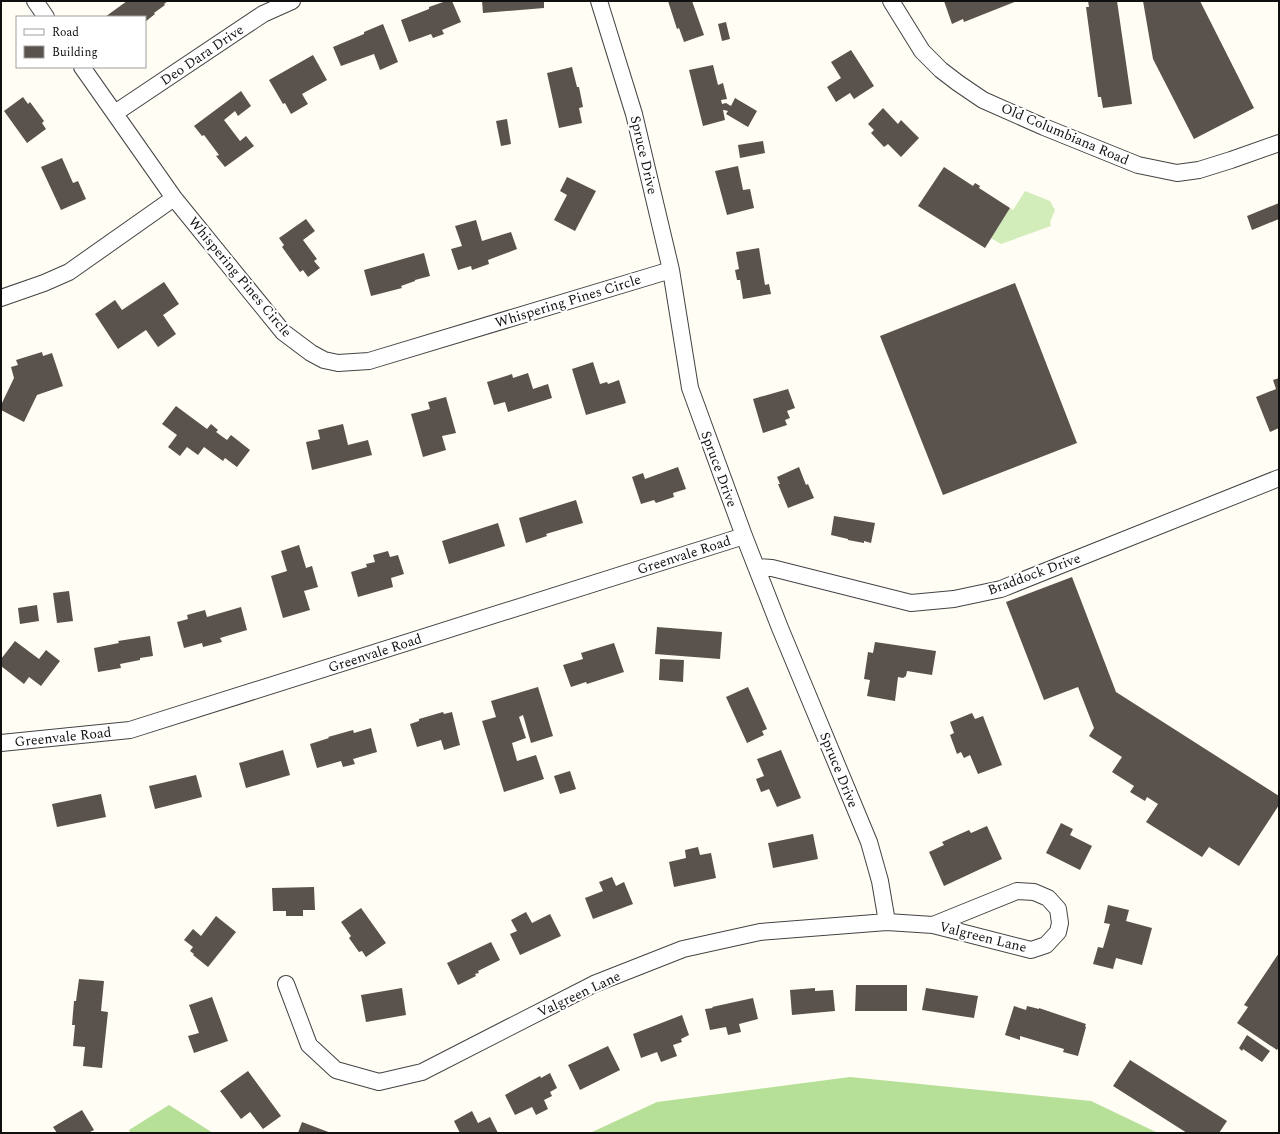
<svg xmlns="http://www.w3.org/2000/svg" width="1280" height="1134" viewBox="0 0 1280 1134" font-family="Spectral,serif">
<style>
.green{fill:#d3edba}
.forest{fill:#b6df98}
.building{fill:#5a524c}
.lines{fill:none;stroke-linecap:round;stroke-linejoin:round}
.minor-casing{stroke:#434343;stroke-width:18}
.minor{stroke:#fff;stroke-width:16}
.labels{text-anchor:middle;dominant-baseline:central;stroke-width:4;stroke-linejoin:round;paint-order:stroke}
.street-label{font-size:14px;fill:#101010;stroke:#fff}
</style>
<rect width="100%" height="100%" fill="#fffdf4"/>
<path class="green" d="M 1025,191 L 1050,201 L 1055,210 L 1050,222 L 1051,226 L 1001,244 L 991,238 L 1010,208 L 1013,210 Z"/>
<path class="forest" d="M 850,1077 L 1091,1101 L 1158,1133 L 590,1133 L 657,1102 Z
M 169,1105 L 213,1133 L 130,1133 L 129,1130 Z"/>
<path class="building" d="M 127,1 L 168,1 L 164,4 L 165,5 L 154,13 L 155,14 L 145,22 L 145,17 L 105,17 Z
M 446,1 L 452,1 L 461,22 L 442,30 L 444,34 L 433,38 L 431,34 L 409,42 L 401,20 L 429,9 L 429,7 Z
M 482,1 L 544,1 L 544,8 L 483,13 Z
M 668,1 L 692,1 L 704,35 L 684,42 L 679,28 L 677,29 Z
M 944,1 L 1017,1 L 964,22 L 963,19 L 952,24 Z
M 1088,1 L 1117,1 L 1132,104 L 1103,108 L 1101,97 L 1098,97 L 1086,7 L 1089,7 Z
M 1143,1 L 1200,1 L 1254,108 L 1194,139 L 1153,59 Z
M 726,22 L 730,39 L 722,41 L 718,24 Z
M 383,24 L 398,62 L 380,70 L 374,54 L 341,66 L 333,47 L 364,34 L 364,32 Z
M 851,50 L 874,86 L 854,99 L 850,93 L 836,102 L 827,87 L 841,78 L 831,62 Z
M 313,55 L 327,80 L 302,94 L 308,104 L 291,114 L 285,103 L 283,104 L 269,80 Z
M 713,65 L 718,85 L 723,83 L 727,99 L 721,100 L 722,104 L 726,103 L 731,106 L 735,98 L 757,111 L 748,127 L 726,114 L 728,111 L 724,110 L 723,110 L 725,120 L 703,126 L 689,70 Z
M 572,67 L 577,87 L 579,87 L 583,107 L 579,108 L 582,123 L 559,128 L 547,73 Z
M 241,91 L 251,106 L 238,116 L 235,111 L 224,120 L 240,141 L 246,136 L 254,146 L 225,167 L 216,156 L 219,155 L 204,135 L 202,136 L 194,126 Z
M 23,97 L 28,104 L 30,102 L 44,121 L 42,123 L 46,129 L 27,143 L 4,111 Z
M 883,108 L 898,124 L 901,120 L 919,138 L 901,157 L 888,144 L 884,147 L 871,133 L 874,130 L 868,124 Z
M 507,119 L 511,144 L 501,146 L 496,121 Z
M 763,141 L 765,153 L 740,158 L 738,145 Z
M 62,158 L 73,183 L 78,181 L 86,199 L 61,210 L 41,167 Z
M 738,166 L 743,190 L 750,189 L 754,208 L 727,215 L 715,171 Z
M 944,167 L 973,186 L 975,183 L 980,186 L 979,188 L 1010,208 L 985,248 L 918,206 Z
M 567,177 L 596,191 L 575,231 L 554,220 L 567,195 L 560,191 Z
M 1279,203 L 1279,219 L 1252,230 L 1247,216 Z
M 306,219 L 315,231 L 303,240 L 317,259 L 314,261 L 320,268 L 308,277 L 303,270 L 300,272 L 282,247 L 284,245 L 279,238 Z
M 476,220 L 482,241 L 511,232 L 517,249 L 488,260 L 489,264 L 472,270 L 471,266 L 458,270 L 451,249 L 462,246 L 455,226 Z
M 759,248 L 765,285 L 769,284 L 771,294 L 743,299 L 740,280 L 737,280 L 735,270 L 739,269 L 736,252 Z
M 424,253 L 430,276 L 415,280 L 415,281 L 401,286 L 402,288 L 371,296 L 364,270 Z
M 164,282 L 179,304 L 163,315 L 176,334 L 158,347 L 146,330 L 118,349 L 95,314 L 115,300 L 122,310 Z
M 1015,283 L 1077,443 L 943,495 L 880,336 Z
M 42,352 L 43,356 L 52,353 L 63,386 L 37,395 L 24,422 L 1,410 L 1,405 L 14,378 L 11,367 L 18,365 L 16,360 Z
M 593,362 L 600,384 L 607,382 L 608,384 L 619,380 L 626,403 L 586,415 L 572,369 Z
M 528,373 L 533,389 L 548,384 L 552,398 L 508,412 L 505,402 L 494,405 L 487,382 L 512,374 L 513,378 Z
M 1279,378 L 1279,428 L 1270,432 L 1256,397 L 1276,389 L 1273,380 Z
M 788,389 L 795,408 L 787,411 L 790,418 L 785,420 L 787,425 L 763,433 L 753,399 Z
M 446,397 L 456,433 L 442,436 L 446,450 L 423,457 L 411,414 L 430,409 L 428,402 Z
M 176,406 L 207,429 L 211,424 L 218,430 L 216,432 L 227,440 L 231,435 L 250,450 L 237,467 L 225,458 L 223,461 L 204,447 L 198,455 L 187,447 L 180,456 L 168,447 L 177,435 L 162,424 Z
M 343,424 L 348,445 L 368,440 L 372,455 L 312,470 L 306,442 L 320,439 L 318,430 Z
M 678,467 L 686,489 L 673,493 L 674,497 L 656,503 L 654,500 L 641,504 L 632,477 L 643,473 L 645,479 Z
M 799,467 L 806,485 L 808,484 L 814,498 L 788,508 L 778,484 L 780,484 L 777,477 Z
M 576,500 L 583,523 L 546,534 L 547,536 L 526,543 L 519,518 Z
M 834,516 L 875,523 L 871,543 L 864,541 L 864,543 L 848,540 L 848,539 L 831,535 Z
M 498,523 L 505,546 L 449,564 L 442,541 Z
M 299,545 L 306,568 L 312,566 L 318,587 L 304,591 L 310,610 L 283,618 L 271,576 L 287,571 L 281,551 Z
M 388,551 L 390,557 L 398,555 L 404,574 L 391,578 L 393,587 L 358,597 L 351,572 L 367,567 L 366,564 L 375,562 L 373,555 Z
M 1072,577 L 1116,692 L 1279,796 L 1279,805 L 1239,866 L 1209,847 L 1202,857 L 1146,822 L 1158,804 L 1147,797 L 1145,801 L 1130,792 L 1134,786 L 1112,772 L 1122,757 L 1089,736 L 1094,728 L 1078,687 L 1044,700 L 1006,602 Z
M 69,591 L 73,621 L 57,623 L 53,593 Z
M 37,605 L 39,621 L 20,624 L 18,608 Z
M 241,607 L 247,630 L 220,638 L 222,642 L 203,647 L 202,643 L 184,648 L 177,622 L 188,619 L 187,615 L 205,610 L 207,617 Z
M 657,627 L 722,632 L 720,659 L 655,654 Z
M 150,636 L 153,656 L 140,658 L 140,660 L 120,664 L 121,668 L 98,672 L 94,648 L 119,643 L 118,641 Z
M 15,641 L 39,659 L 46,650 L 60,661 L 41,686 L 29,677 L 24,684 L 1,666 L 1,659 Z
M 875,642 L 936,651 L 932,675 L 907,671 L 906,676 L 903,678 L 898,677 L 895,701 L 867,696 L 870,680 L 864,679 L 868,652 L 873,653 Z
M 614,643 L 624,672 L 587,684 L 586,682 L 571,687 L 563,665 L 583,659 L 581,653 Z
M 660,659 L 684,660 L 683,682 L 659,680 Z
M 538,687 L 553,736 L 531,743 L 523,715 L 519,717 L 526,738 L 512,743 L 517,761 L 536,755 L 544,779 L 504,792 L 482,721 L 496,717 L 491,701 Z
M 748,687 L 767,729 L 762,731 L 764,735 L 747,743 L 726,697 Z
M 443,712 L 444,714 L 452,712 L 460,745 L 444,750 L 441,740 L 417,747 L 410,724 L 419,721 L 419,719 Z
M 972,713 L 975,719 L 983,716 L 1002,765 L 978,774 L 970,755 L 964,758 L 961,752 L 957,754 L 950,735 L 954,733 L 950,722 Z
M 371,728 L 377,752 L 353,759 L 355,764 L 343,767 L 341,761 L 317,768 L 310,744 L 329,738 L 328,737 L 353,730 L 354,733 Z
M 283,750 L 290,775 L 246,788 L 239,763 Z
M 781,750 L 801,798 L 777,807 L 769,789 L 761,792 L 756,779 L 764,776 L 757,759 Z
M 570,771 L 576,789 L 560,794 L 554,776 Z
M 196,775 L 202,797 L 155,809 L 149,786 Z
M 101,794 L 106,817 L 57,827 L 52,804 Z
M 1061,823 L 1073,829 L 1070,835 L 1092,846 L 1080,870 L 1046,853 Z
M 987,826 L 1002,859 L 944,886 L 929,852 L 944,845 L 942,842 L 969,830 L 971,833 Z
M 813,834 L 818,859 L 773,868 L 768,843 Z
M 698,847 L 700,855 L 711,853 L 716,878 L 674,887 L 669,862 L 686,858 L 685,850 Z
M 612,877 L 616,886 L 624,882 L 633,904 L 593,919 L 585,898 L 603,891 L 599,882 Z
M 314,887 L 315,910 L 303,910 L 303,916 L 286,916 L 286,911 L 273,911 L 272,888 Z
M 1108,905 L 1129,910 L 1126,921 L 1152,928 L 1142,965 L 1116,958 L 1113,969 L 1093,964 L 1098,947 L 1103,948 L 1110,924 L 1104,923 Z
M 361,908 L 386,943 L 366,957 L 362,951 L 359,952 L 349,938 L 351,936 L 341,922 Z
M 526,912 L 532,923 L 550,914 L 561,936 L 520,955 L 510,934 L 517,931 L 511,920 Z
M 216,916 L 236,932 L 208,967 L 193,955 L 194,954 L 190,951 L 193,947 L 184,940 L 193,929 L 201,936 Z
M 491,942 L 500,960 L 478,971 L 479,973 L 475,974 L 476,976 L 458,985 L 447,963 Z
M 1279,953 L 1279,1047 L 1277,1050 L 1237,1023 L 1248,1007 L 1244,1005 Z
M 79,979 L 104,981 L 101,1011 L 108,1012 L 102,1068 L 83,1066 L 85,1047 L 73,1046 L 75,1025 L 72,1025 L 74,1001 L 76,1001 Z
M 856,985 L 907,985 L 907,1011 L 855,1011 Z
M 402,988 L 406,1015 L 366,1022 L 361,995 Z
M 815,988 L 815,991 L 833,990 L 835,1011 L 792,1015 L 790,990 Z
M 926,988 L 978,996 L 974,1018 L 922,1010 Z
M 212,997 L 228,1041 L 194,1053 L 188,1036 L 199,1033 L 189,1005 Z
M 753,998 L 758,1019 L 739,1024 L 741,1032 L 728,1035 L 726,1027 L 710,1030 L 705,1009 L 713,1008 L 712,1007 Z
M 1014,1006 L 1026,1010 L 1027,1006 L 1039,1009 L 1039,1008 L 1086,1024 L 1085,1026 L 1086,1027 L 1078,1056 L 1063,1052 L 1064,1049 L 1020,1036 L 1020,1040 L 1005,1035 Z
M 682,1015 L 689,1035 L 681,1039 L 682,1042 L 673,1045 L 677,1056 L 661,1062 L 657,1052 L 641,1058 L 633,1034 Z
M 1247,1035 L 1270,1051 L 1262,1062 L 1243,1049 L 1242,1051 L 1239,1048 Z
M 608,1046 L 620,1070 L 580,1090 L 568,1065 Z
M 1130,1060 L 1227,1121 L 1219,1133 L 1187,1133 L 1113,1086 Z
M 248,1071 L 281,1116 L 263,1129 L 250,1112 L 241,1119 L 220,1091 Z
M 550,1073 L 557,1088 L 550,1092 L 552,1096 L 544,1100 L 548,1109 L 536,1115 L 532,1107 L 515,1115 L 505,1095 L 540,1076 L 541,1078 Z
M 82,1110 L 94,1130 L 88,1133 L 57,1133 L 53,1127 Z
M 472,1111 L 478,1123 L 490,1117 L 498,1133 L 460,1133 L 454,1121 Z
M 302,1122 L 331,1133 L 298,1133 Z"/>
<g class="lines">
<g class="minor-casing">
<path id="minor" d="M 35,1 L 46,17
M 599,1 L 634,114 L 671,270 L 690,388 L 744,536 L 780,628 L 869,842 L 880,881 L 887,922
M 891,1 L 922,51 L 941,70 L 958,83 L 983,100 L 1044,127 L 1138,165 L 1177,173 L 1199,170 L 1231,160 L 1279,143
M 82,67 L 174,198 L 283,332 L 311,353 L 324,360 L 338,363 L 369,361 L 671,270
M 115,113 L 263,14 L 292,1
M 1,298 L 44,283 L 69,272 L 174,198
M 756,567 L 772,568 L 911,603 L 954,599 L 1001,589 L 1279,478
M 1,743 L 130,730 L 744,536
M 286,984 L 309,1045 L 336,1070 L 379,1082 L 422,1072 L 594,984 L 683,949 L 760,932 L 887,922 L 933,925 L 1031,950 L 1046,945 L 1058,932 L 1060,923 L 1058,909 L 1048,898 L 1034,892 L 1017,891 L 933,925"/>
</g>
<use href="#minor" class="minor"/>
</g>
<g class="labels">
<g class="street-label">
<text transform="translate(202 55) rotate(-34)">Deo Dara Drive</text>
<text transform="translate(1065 134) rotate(23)">Old Columbiana Road</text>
<text transform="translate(644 155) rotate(77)">Spruce Drive</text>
<text transform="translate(240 277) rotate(50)">Whispering Pines Circle</text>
<text transform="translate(568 301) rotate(-17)">Whispering Pines Circle</text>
<text transform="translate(719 469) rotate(70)">Spruce Drive</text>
<text transform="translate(684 555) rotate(-18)">Greenvale Road</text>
<text transform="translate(1034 574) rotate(-20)">Braddock Drive</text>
<text transform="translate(375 653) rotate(-18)">Greenvale Road</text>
<text transform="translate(63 737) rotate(-6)">Greenvale Road</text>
<text transform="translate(839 770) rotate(68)">Spruce Drive</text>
<text transform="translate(983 937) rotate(14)">Valgreen Lane</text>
<text transform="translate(579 994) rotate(-25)">Valgreen Lane</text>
</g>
</g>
<rect width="1280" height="1134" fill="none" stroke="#101010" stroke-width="4"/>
<rect x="16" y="16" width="130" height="52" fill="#ffffff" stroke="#9f9f9f"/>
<rect x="24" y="29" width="20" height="6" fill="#ffffff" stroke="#9f9f9f"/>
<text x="52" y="36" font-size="12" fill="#101010">Road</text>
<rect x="24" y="46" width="20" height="12" fill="#5a524c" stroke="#9f9f9f"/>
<text x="52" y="56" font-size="12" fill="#101010">Building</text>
</svg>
